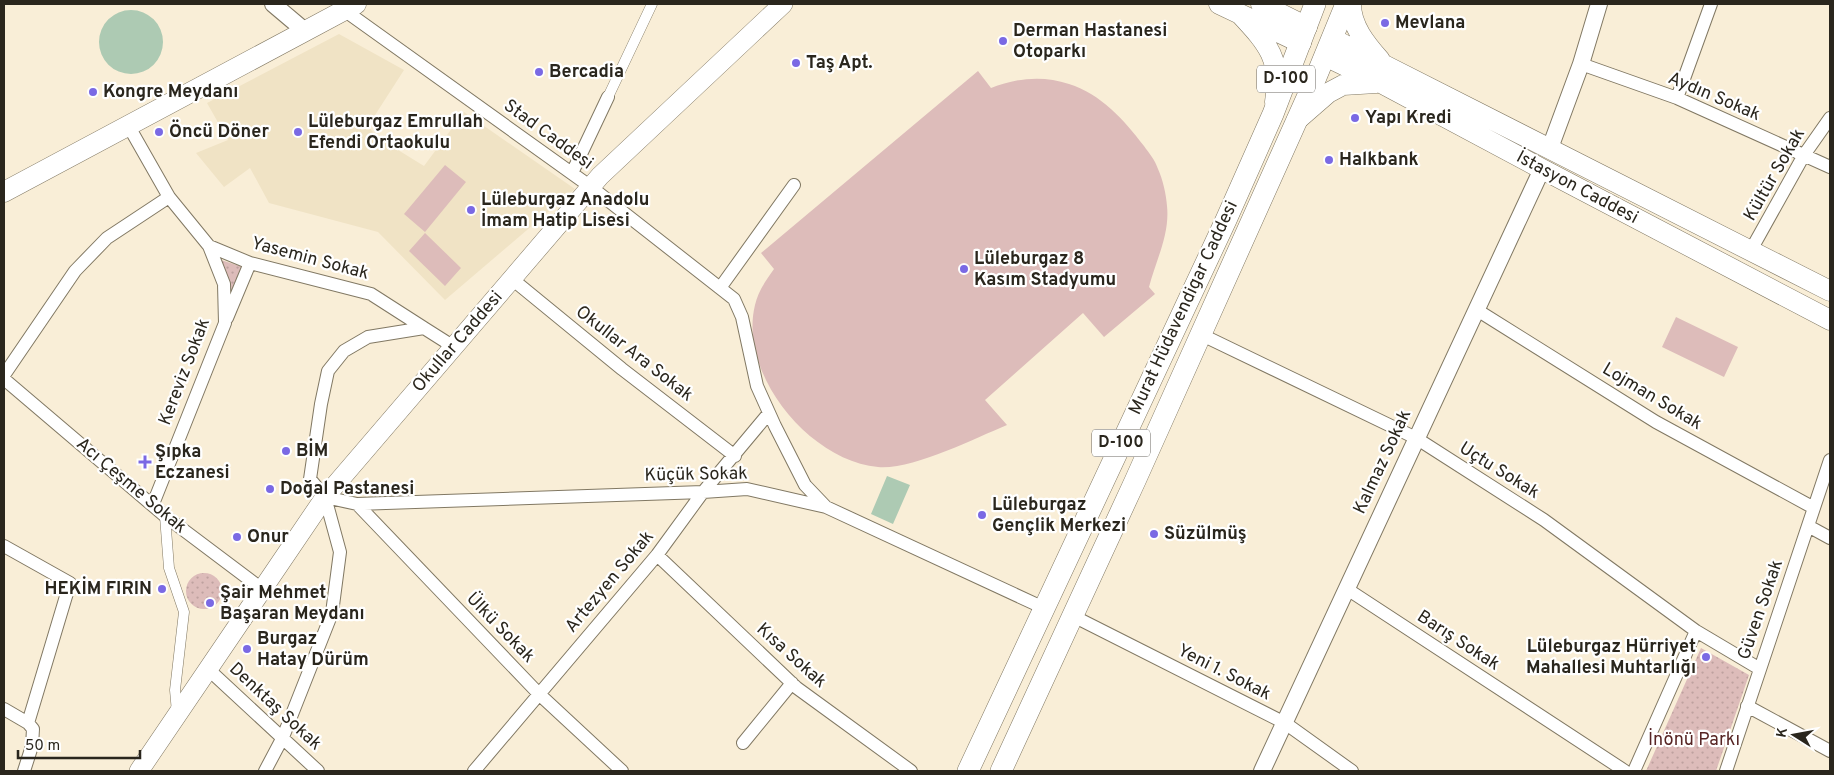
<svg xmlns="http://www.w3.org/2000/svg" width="1834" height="775" viewBox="0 0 1834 775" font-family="Overpass,sans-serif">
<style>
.built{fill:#f0e3c5}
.grass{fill:url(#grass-dots)}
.pitch{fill:#ddbcba}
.water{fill:#adcab3}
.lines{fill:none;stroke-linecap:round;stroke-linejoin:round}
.pedestrian-casing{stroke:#817863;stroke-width:11}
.minor-casing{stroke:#817863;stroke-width:14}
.tertiary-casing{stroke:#817863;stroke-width:18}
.secondary-casing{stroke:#817863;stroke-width:20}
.primary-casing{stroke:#817863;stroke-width:21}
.trunk-casing{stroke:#817863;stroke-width:22}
.pedestrian{stroke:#fff;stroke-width:10}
.minor{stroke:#fff;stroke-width:12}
.tertiary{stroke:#fff;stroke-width:16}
.secondary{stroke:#fff;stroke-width:19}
.primary{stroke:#fff;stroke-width:20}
.trunk{stroke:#fff;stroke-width:21}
.poi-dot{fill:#7a69e4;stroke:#fff;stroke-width:2}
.labels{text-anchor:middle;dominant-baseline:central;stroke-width:4.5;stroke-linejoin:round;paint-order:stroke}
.shield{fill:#fff;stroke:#6a6761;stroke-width:1}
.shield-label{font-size:16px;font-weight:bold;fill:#2a261d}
.poi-label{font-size:18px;font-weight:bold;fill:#2a261d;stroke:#fff;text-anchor:start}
.street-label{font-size:18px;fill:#2a261d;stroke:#fff}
.park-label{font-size:18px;fill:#572524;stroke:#fff}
</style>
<defs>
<pattern id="grass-dots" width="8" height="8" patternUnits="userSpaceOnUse" patternTransform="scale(1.25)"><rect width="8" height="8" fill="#ddbcba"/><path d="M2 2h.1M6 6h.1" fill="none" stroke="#bea19f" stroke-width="1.8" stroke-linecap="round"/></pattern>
</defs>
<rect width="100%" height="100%" fill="#f9eed7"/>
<path class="built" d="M 339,34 L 404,70 L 368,126 L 377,137 L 424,166 L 464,112 L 575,189 L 445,300 L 378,232 L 269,203 L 250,168 L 224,187 L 196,153 L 228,140 L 207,103 Z"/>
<path class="grass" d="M 221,260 L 246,268 L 227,297 Z
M186 591a18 18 0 1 1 36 0a18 18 0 1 1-36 0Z
M 1701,648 L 1749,675 L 1716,771 L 1646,771 Z"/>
<path class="pitch" d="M 978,71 L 991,88 C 1016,78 1043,75 1069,84 C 1101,94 1124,120 1144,146 C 1149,153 1155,160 1158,169 C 1163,180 1166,194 1167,206 C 1170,234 1156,260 1149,287 L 1155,294 L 1104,337 L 1083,313 L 985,400 L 1007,425 C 973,439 913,470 878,467 C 810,461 738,374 755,305 C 758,292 766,280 774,269 L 761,253 Z
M 445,165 L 466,182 L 425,232 L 404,214 Z
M 425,233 L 461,268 L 445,286 L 409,251 Z
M 1676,317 L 1738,347 L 1724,377 L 1662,347 Z"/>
<path class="water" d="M99 42a32 32 0 1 1 64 0a32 32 0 1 1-64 0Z
M 887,476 L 910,485 L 893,524 L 871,514 Z"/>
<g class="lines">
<g class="pedestrian-casing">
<path id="pedestrian" d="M 608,97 L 652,4
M 165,516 L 169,568 L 184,612 L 175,690 L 177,712"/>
</g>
<g class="minor-casing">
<path id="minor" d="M 344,10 L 591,187 L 734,299 L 742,317 L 757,386 L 775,426 L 805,485 L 826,507
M 1581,64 L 1677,98 L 1830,167
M 1677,98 L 1711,4
M 128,125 L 169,197 L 209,246 L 224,284 L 225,323 L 153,504
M 572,173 L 608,97
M 209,246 L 250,263 L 371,294 L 424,328
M 1751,250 L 1804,155 L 1830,118
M 512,279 L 622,369 L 735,456
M 720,288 L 794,185
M 1477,310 L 1656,422 L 1814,508
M 227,318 L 250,263
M 1200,334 L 1416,438 L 1544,520 L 1696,631 L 1760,669
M 4,375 L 75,271 L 107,238 L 169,197
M 4,379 L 165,516 L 262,589
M 325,497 L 357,504 L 703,492 L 747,489 L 826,507 L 1044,608
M 357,504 L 539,694 L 622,771
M 1808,526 L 1830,538
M 4,546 L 70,583 L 28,723
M 657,555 L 797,688 L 911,771
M 1347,589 L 1625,771
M 1073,616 L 1285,723 L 1352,771
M 208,669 L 318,771
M 1747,706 L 1830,751
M 4,709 L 28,723 L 33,729 L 32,746 L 24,771
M 743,743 L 792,683
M 265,771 L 283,737 L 332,613 L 340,552 L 325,497 L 310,479 L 321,404 L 328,371 L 344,351 L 368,337 L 424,328 L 454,347
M 474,771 L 657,555 L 703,492 L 769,413
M 1634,771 L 1696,631
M 1726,771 L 1830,460"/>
</g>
<g class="tertiary-casing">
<path id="tertiary" d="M 273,4 L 305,31
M 1550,148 L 1581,64 L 1599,4
M 1262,771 L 1542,169"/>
</g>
<g class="secondary-casing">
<path id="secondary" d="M 139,771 L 325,497 L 600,176 L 783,4"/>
</g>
<g class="primary-casing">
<path id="primary" d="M 1219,4 L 1301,43
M 1261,4 L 1307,27
M 1351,4 C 1351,26 1366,44 1380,60
M 1241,15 C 1268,44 1282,60 1275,102
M 1333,39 L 1830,291
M 1325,56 L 1381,83 L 1542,169 L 1830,320
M 1297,120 L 1328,93 L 1343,85 L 1376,83
M 4,192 L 356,4"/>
</g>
<g class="trunk-casing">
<path id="trunk" d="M 968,771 L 1226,220 L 1273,114 L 1315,4
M 1001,771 L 1135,481 L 1314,82 L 1346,4"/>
</g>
<use href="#pedestrian" class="pedestrian"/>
<use href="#minor" class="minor"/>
<use href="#tertiary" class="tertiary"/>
<use href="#secondary" class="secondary"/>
<use href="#primary" class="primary"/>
<use href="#trunk" class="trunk"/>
</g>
<g class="poi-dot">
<circle cx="1385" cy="23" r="5"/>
<circle cx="1003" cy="41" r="5"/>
<circle cx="796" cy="63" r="5"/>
<circle cx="539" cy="72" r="5"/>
<circle cx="93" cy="92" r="5"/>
<circle cx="1355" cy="118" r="5"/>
<circle cx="159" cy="132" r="5"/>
<circle cx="298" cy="132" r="5"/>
<circle cx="1329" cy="160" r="5"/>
<circle cx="471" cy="210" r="5"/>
<circle cx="964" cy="269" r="5"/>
<circle cx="286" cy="451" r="5"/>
<path d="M142.5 454.5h5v5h5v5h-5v5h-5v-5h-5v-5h5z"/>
<circle cx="270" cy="489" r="5"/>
<circle cx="982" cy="515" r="5"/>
<circle cx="1154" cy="534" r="5"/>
<circle cx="237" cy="537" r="5"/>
<circle cx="162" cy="589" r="5"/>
<circle cx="210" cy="603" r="5"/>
<circle cx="247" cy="649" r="5"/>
<circle cx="1706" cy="657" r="5"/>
</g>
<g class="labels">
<g class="shield">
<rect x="1257" y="65.5" width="58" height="27" rx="4"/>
<rect x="1092" y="429.5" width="58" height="27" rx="4"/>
</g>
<g class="shield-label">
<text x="1286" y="79">D-100</text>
<text x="1121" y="443">D-100</text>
</g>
<g class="poi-label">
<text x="1395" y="23">Mevlana</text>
<text x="1013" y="31">Derman Hastanesi<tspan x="1013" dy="21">Otoparkı</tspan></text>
<text x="806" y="63">Taş Apt.</text>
<text x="549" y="72">Bercadia</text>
<text x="103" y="92">Kongre Meydanı</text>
<text x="1365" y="118">Yapı Kredi</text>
<text x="308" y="122">Lüleburgaz Emrullah<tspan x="308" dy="21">Efendi Ortaokulu</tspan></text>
<text x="169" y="132">Öncü Döner</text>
<text x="1339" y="160">Halkbank</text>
<text x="481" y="200">Lüleburgaz Anadolu<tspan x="481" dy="21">İmam Hatip Lisesi</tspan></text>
<text x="974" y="259">Lüleburgaz 8<tspan x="974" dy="21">Kasım Stadyumu</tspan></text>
<text x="296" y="451">BİM</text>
<text x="155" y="452">Şıpka<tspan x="155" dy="21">Eczanesi</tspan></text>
<text x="280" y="489">Doğal Pastanesi</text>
<text x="992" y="505">Lüleburgaz<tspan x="992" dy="21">Gençlik Merkezi</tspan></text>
<text x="1164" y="534">Süzülmüş</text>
<text x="247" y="537">Onur</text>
<text x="152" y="589" text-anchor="end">HEKİM FIRIN</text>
<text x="220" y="593">Şair Mehmet<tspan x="220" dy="21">Başaran Meydanı</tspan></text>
<text x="257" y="639">Burgaz<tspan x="257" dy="21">Hatay Dürüm</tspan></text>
<text x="1696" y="647" text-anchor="end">Lüleburgaz Hürriyet<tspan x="1696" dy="21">Mahallesi Muhtarlığı</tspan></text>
</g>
<g class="street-label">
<text transform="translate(1714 97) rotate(23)">Aydın Sokak</text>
<text transform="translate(548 135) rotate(36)">Stad Caddesi</text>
<text transform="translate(1775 175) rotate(-60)">Kültür Sokak</text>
<text transform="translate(1577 188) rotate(28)">İstasyon Caddesi</text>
<text transform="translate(310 259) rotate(15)">Yasemin Sokak</text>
<text transform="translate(1184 308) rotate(-65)">Murat Hüdavendigar Caddesi</text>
<text transform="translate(458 342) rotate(-49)">Okullar Caddesi</text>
<text transform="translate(634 354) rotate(38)">Okullar Ara Sokak</text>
<text transform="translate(185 372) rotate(-69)">Kereviz Sokak</text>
<text transform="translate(1652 397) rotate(31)">Lojman Sokak</text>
<text transform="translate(1383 462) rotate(-65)">Kalmaz Sokak</text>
<text transform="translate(1499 471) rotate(32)">Uçtu Sokak</text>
<text transform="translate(696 475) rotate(-1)">Küçük Sokak</text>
<text transform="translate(131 486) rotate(40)">Acı Çeşme Sokak</text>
<text transform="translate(610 582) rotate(-50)">Artezyen Sokak</text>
<text transform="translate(1761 610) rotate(-71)">Güven Sokak</text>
<text transform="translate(500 628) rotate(46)">Ülkü Sokak</text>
<text transform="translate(1458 641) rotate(33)">Barış Sokak</text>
<text transform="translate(791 656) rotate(42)">Kısa Sokak</text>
<text transform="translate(1224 673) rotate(27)">Yeni 1. Sokak</text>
<text transform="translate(275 707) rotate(43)">Denktaş Sokak</text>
</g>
<g class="park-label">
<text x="1694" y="740">İnönü Parkı</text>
</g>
</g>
<rect width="1834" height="775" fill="none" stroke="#2a261d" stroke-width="10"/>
<g transform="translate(1794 735) rotate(281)" stroke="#ffffff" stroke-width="4" paint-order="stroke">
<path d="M0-4L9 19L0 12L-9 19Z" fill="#2a261d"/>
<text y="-8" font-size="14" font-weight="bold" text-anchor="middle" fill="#2a261d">K</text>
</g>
<path d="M18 750v8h122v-8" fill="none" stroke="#2a261d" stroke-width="2.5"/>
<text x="25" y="750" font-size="15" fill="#2a261d" stroke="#ffffff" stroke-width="4" paint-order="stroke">50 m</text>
</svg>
